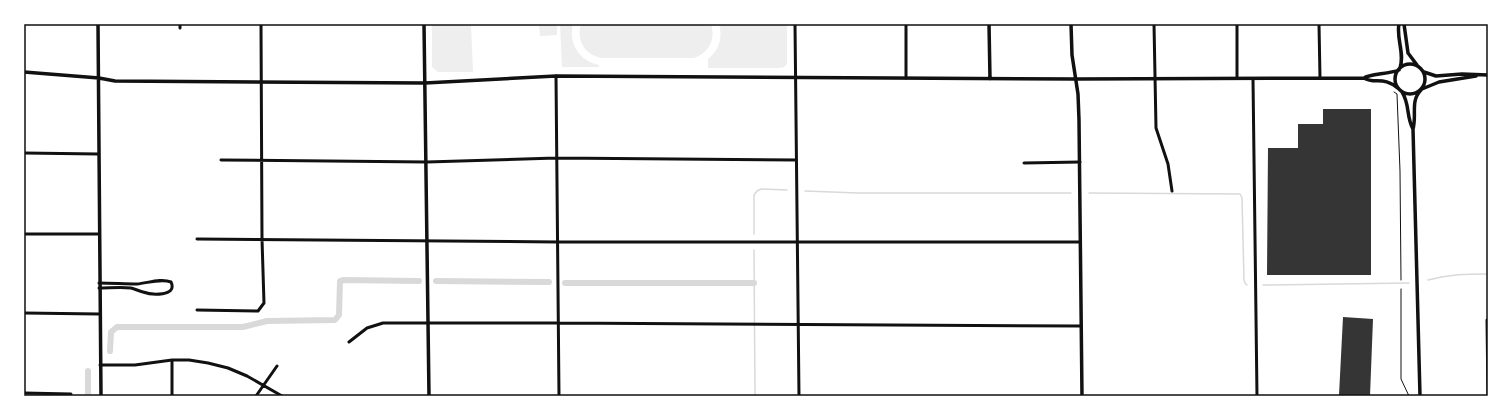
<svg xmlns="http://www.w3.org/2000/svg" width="1512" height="420" viewBox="0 0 1512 420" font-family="Arial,sans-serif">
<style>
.green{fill:#eee}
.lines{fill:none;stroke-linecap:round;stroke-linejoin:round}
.stream{stroke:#d9d9d9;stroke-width:1.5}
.canal{stroke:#d9d9d9;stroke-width:6}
.building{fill:#353535}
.path{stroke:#111;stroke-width:1}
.minor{stroke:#111;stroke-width:3}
.tertiary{stroke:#111;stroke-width:3.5}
.neatline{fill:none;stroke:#111;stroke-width:1.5}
</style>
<rect width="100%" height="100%" fill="#fff"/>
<path class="green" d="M 432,24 L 471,24 L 473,72 L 438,72 L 432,67 Z
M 539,24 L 557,24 L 557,35 L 540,36 Z
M 560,24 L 573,24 C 568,43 579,61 599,65 L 599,67 L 562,67 Z
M 581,24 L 711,24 C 716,39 709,53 694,58 L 601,58 C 584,54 576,40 581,24 Z
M 719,24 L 787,24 L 787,64 L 784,67 L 779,68 L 708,68 L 708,59 C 719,50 723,38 719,24 Z"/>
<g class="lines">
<path class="stream" d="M 805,191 L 858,193 L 1071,193
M 1089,193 L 1240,194 L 1242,198 L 1244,280 L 1245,283 L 1247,285
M 754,234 L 754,195 L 757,191 L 761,189 L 787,190
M 754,250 L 755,396
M 1428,280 C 1450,274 1466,274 1488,274
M 1263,285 L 1409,283"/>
<path class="canal" d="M 436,281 L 549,282
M 565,283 L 754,283
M 110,351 L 111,332 L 117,327 L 243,327 L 267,321 L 335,320 L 339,315 L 340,281 L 343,280 L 419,281
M 88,396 L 88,371"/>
</g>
<path class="building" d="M 1323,109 L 1371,109 L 1371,275 L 1267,275 L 1268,148 L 1298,148 L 1298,124 L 1323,124 Z
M 1343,317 L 1373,319 L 1370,396 L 1339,395 Z"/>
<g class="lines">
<path class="path" d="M 1394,92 L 1397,94 L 1400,171 L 1401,280
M 1401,289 L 1401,379 L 1409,396"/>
<path class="minor" d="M 180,24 L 180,28
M 795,24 L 799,396
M 906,24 L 906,78
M 1154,24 L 1156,128 L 1168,164 L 1172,191
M 1237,24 L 1237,78
M 1319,24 L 1320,78
M 556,76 L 559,396
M 1253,79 L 1257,396
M 24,153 L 98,154
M 221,160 L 427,162 L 556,158 L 796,160
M 1024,163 L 1080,162
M 24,234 L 99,234
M 197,239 L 558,242 L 1080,242
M 99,283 C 112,283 125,284 137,284 C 148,283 161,278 171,282 C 178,297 151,295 143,292 C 139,291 135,289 131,288 C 121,287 109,288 99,288
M 197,310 L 258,311 L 264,303 L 262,239 L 261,24
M 24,313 L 99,314
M 1487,320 L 1488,396
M 349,342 L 367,328 L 383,323 L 558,323 L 1081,326
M 172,360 L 172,396
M 100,365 L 135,365 L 172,360 L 189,360 L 208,363 L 228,368 L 247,376 L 282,396
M 24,393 L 71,394
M 256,396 L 277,366"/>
<path class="tertiary" d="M 98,24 L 101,396
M 424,24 L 429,396
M 989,24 L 990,79
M 1071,24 L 1072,55 L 1078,94 L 1079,120 L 1082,396
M 1399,24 C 1396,39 1405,53 1400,68
M 1404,24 L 1408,53 L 1417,65
M1395 79a15 15 0 1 1 30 0a15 15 0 1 1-30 0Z
M 24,72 L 99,78 L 115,81 L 425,83 L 556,76 L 1076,79 L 1364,78 C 1375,85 1383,75 1399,89
M 1424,72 L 1436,76 L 1462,74 L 1488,75
M 1364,78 C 1369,74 1389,74 1399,70
M 1422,89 L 1439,82 L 1476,76
M 1402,92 C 1410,104 1406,117 1413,129
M 1420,396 L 1413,129 C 1417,115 1410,101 1421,90"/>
</g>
<rect width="1512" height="420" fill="none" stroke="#ffffff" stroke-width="50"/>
<rect x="25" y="25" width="1462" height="370" class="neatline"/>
</svg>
